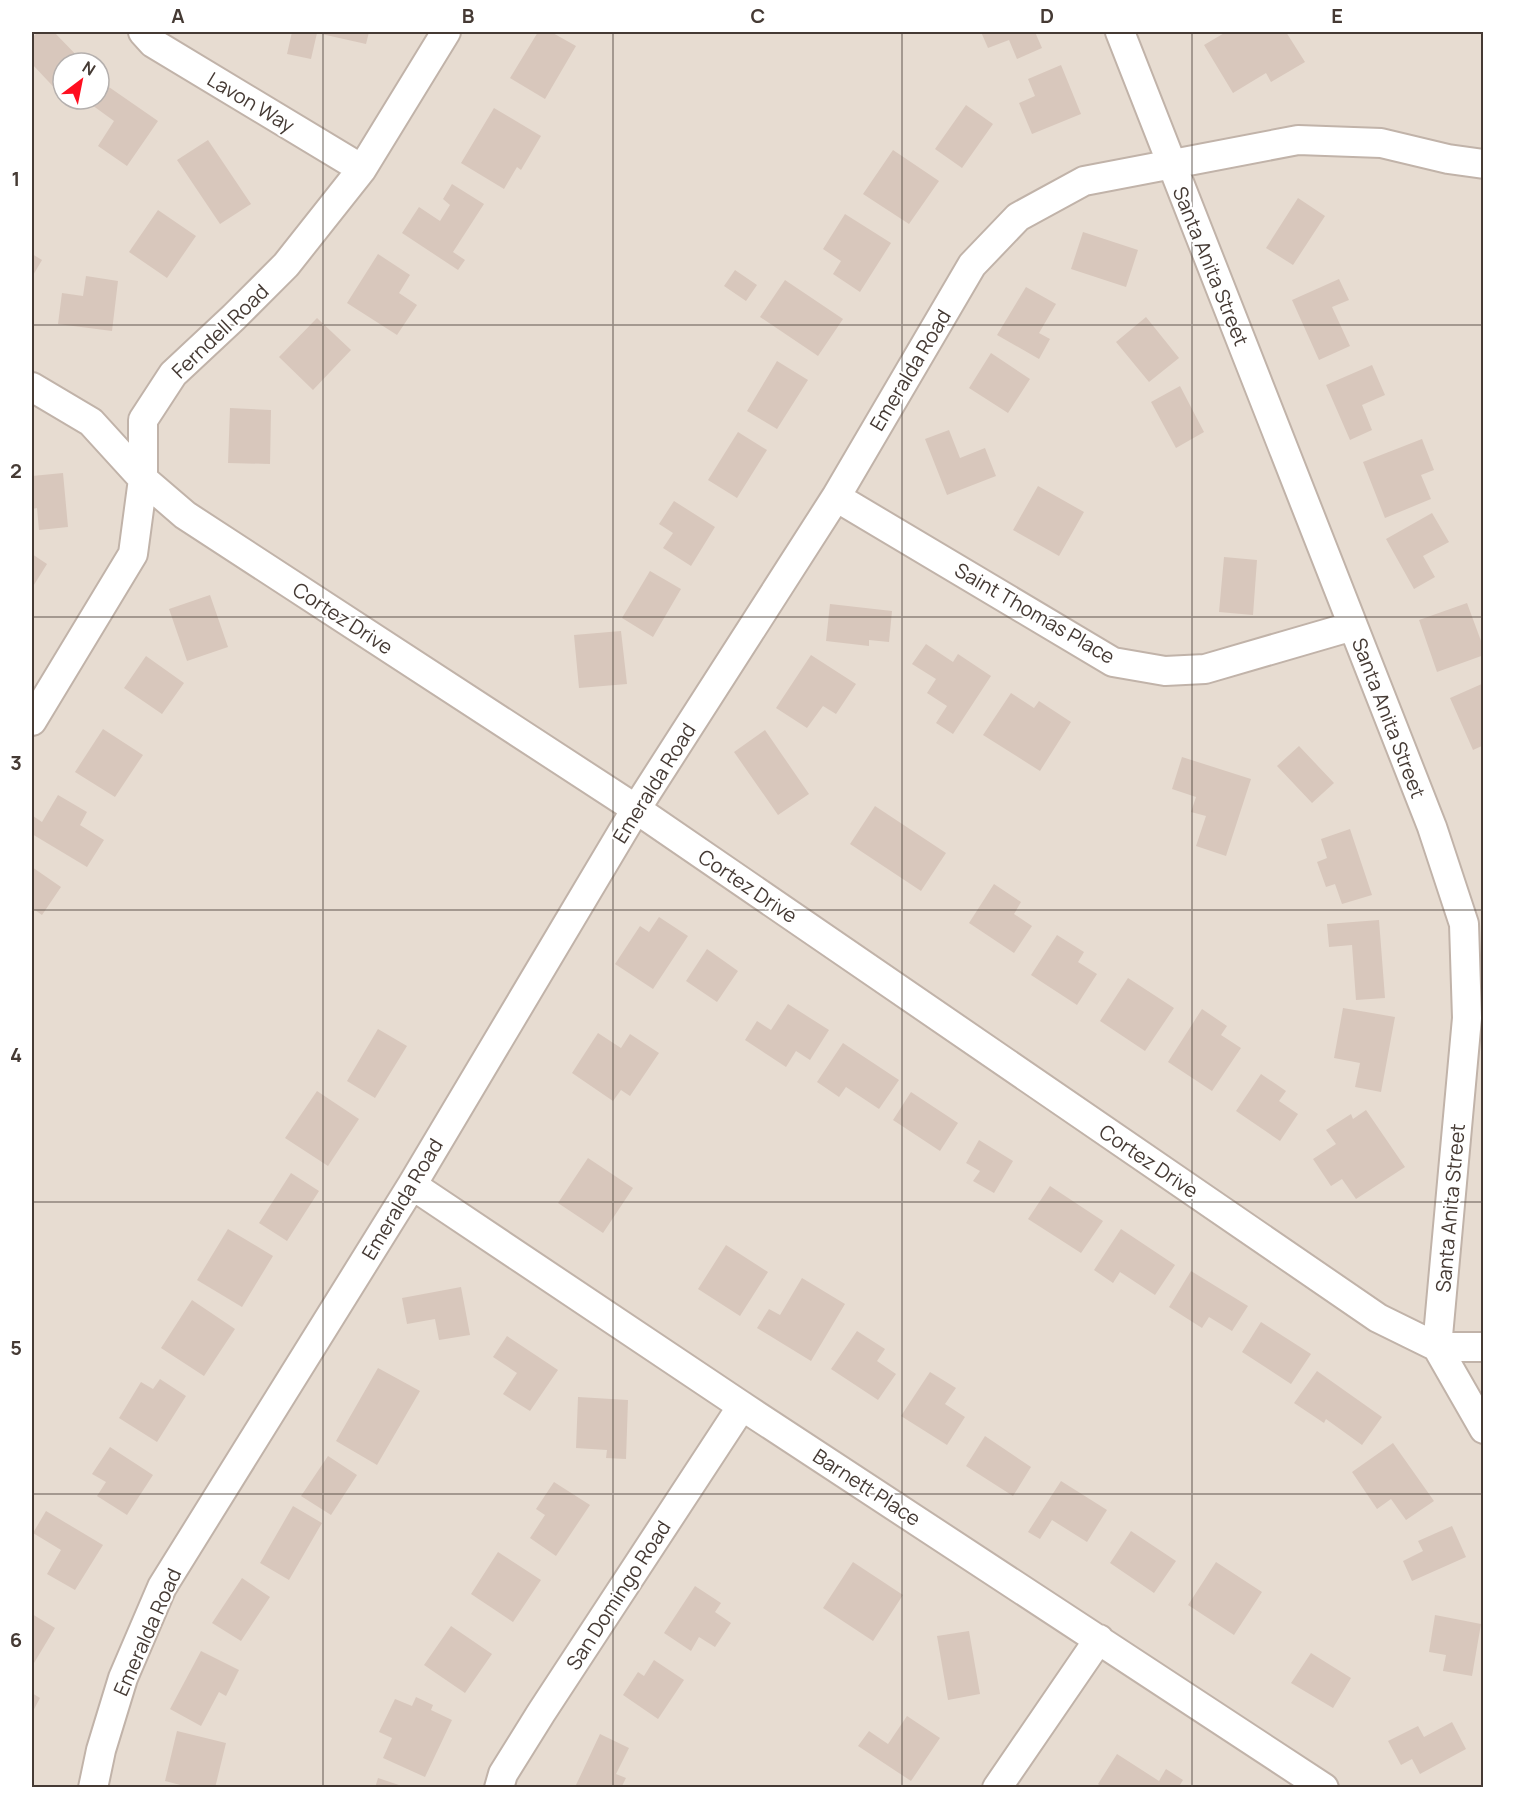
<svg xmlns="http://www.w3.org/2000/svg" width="1515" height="1819" viewBox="0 0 1515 1819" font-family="Manrope,sans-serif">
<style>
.residential{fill:#e7dcd1;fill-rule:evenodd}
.building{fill:#d8c7bc}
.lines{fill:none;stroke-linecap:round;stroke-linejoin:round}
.minor-casing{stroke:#c1b3a9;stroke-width:32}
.minor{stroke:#fff;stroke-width:28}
.grid{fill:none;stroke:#453a34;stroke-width:1.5;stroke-opacity:0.55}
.labels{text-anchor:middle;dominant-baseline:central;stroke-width:4.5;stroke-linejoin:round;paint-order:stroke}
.street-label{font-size:20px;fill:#453a34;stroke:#fff}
.neatline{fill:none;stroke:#453a34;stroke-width:2}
.grid-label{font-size:20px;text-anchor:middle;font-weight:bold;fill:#453a34}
</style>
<rect width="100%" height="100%" fill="#f3ebe4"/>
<path class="residential" d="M 32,32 L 1483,32 L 1483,1787 L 32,1787 ZM 63,63 L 99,63 L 99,99 L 63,99 Z"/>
<path class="building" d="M 38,32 L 54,32 L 84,63 L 63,63 L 63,97 L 32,64 L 32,38 Z
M 292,32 L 369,32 L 366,44 L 317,33 L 311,59 L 287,54 Z
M 538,32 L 551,32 L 576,46 L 545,99 L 510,78 Z
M 981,32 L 1035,32 L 1042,48 L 1017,59 L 1009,40 L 988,48 Z
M 1226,32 L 1286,32 L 1305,62 L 1271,82 L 1266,73 L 1233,93 L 1204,45 Z
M 1061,65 L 1081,114 L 1032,134 L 1019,103 L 1035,96 L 1028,79 Z
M 106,85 L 158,121 L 127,166 L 98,146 L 114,121 L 92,105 L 96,99 L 99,99 L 99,95 Z
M 966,105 L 993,124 L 962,168 L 935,149 Z
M 494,108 L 541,136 L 521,170 L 517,167 L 504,189 L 461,163 Z
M 208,140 L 251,204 L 220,224 L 177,160 Z
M 893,150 L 939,181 L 909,224 L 863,194 Z
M 452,184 L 484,204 L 453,252 L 465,260 L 458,270 L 402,233 L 419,207 L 440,221 L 450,205 L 443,199 Z
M 1298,198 L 1325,216 L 1293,265 L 1266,248 Z
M 158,210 L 196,236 L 167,278 L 129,252 Z
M 845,214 L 891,243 L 860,292 L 833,274 L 841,261 L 823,249 Z
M 1083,232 L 1138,250 L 1126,287 L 1071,269 Z
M 32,254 L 42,260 L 32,277 Z
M 378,254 L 410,275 L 399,293 L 417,305 L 397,335 L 347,303 Z
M 735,270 L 757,285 L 746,301 L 724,286 Z
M 86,276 L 118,281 L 112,331 L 58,324 L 62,293 L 83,296 Z
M 1339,279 L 1349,300 L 1332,307 L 1350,346 L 1319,360 L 1292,300 Z
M 785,280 L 843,319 L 818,356 L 760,317 Z
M 1026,287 L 1056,304 L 1039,333 L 1050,339 L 1039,359 L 997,335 Z
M 1146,317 L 1179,358 L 1149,382 L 1116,342 Z
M 317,318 L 351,350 L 313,390 L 279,357 Z
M 991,353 L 1030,379 L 1008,413 L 969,388 Z
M 777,361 L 808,380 L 777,429 L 747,411 Z
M 1372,365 L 1385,395 L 1362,405 L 1372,430 L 1350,440 L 1326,385 Z
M 1180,386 L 1204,432 L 1176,448 L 1151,402 Z
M 230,408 L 271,410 L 270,464 L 228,463 Z
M 949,430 L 960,458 L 985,448 L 996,476 L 947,495 L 925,439 Z
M 738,432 L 767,450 L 737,498 L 708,480 Z
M 1422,439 L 1434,470 L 1421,475 L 1431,499 L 1385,518 L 1363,462 Z
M 63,473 L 68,527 L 39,530 L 37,508 L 32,509 L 32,476 Z
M 1038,486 L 1084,512 L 1059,556 L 1013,530 Z
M 674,501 L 715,527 L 691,566 L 663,548 L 673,533 L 659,524 Z
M 1432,513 L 1449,542 L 1423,556 L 1435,577 L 1414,589 L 1386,539 Z
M 32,554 L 47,564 L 32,588 Z
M 1224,557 L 1257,560 L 1253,615 L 1219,612 Z
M 650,571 L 681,589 L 653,637 L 622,618 Z
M 210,595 L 228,647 L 187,661 L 169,609 Z
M 1467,603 L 1484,649 L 1484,655 L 1437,672 L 1419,620 Z
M 830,604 L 892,611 L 889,642 L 869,640 L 869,646 L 826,641 Z
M 621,631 L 627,684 L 579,688 L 574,635 Z
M 926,644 L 953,662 L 958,654 L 991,676 L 953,734 L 936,723 L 947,706 L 927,693 L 936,679 L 912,664 Z
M 811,655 L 856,684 L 836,714 L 823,706 L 807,728 L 776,708 Z
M 146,656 L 184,683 L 162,714 L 124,688 Z
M 1484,683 L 1484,745 L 1473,750 L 1450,698 Z
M 1011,693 L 1034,708 L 1039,701 L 1071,722 L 1040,771 L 983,735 Z
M 103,729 L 143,755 L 115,797 L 75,772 Z
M 765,730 L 809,794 L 778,815 L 734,752 Z
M 1299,746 L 1334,783 L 1312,803 L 1277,766 Z
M 1182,757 L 1251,779 L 1226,856 L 1196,846 L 1206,816 L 1191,812 L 1196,797 L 1172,789 Z
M 58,795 L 87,812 L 80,825 L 104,840 L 87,867 L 32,834 L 33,816 L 42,822 Z
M 875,806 L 946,853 L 921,891 L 850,844 Z
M 1350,829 L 1372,895 L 1342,904 L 1335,884 L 1326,887 L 1317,862 L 1327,858 L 1321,839 Z
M 32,867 L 61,887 L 42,915 L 32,908 Z
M 994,884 L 1021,902 L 1014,914 L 1032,926 L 1014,953 L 969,923 Z
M 659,917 L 688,936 L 653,989 L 615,964 L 640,926 L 649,932 Z
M 1379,920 L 1385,998 L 1356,1000 L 1352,945 L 1329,947 L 1327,924 Z
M 1057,935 L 1084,952 L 1078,962 L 1097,974 L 1077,1005 L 1031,975 Z
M 707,949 L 738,971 L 717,1002 L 686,981 Z
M 1128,978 L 1174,1008 L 1145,1051 L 1100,1021 Z
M 788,1004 L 829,1030 L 810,1060 L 796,1051 L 786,1067 L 745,1040 L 757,1021 L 771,1030 Z
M 1343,1008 L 1395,1017 L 1381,1092 L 1355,1087 L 1360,1063 L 1334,1058 Z
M 1202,1009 L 1227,1026 L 1221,1035 L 1241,1048 L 1212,1091 L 1168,1062 Z
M 378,1029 L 407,1046 L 375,1098 L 347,1081 Z
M 598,1033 L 621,1048 L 630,1034 L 659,1053 L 630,1096 L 621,1090 L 613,1101 L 572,1073 Z
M 843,1043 L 899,1080 L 879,1109 L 846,1087 L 839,1097 L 817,1082 Z
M 1261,1074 L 1286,1091 L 1279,1101 L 1298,1114 L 1280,1141 L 1236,1111 Z
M 317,1091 L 359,1119 L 328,1166 L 285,1138 Z
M 911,1092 L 958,1123 L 940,1151 L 893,1120 Z
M 1366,1110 L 1405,1167 L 1356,1199 L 1342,1179 L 1331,1186 L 1313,1159 L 1336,1144 L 1326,1130 L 1351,1114 L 1353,1119 Z
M 979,1140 L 1013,1161 L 994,1193 L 973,1181 L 980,1171 L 966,1163 Z
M 588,1158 L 633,1188 L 603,1233 L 558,1203 Z
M 291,1173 L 319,1191 L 287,1241 L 259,1223 Z
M 1050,1186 L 1103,1221 L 1081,1253 L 1028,1219 Z
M 228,1229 L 273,1256 L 242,1307 L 197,1280 Z
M 1121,1229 L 1175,1265 L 1155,1295 L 1120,1272 L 1113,1283 L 1094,1270 Z
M 726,1245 L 768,1272 L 740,1316 L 698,1289 Z
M 1191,1271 L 1248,1306 L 1232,1331 L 1209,1317 L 1202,1328 L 1169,1307 Z
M 802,1278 L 845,1304 L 811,1361 L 757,1328 L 769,1309 L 780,1315 Z
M 461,1287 L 470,1335 L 439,1340 L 435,1319 L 407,1324 L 402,1298 Z
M 192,1300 L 235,1329 L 204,1376 L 161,1348 Z
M 1261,1322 L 1311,1354 L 1291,1384 L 1242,1352 Z
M 857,1331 L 885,1349 L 877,1361 L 896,1374 L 878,1400 L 831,1369 Z
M 507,1336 L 558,1370 L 530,1411 L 503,1394 L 517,1373 L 493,1357 Z
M 378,1368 L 420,1391 L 377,1465 L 336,1441 Z
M 1317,1371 L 1382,1417 L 1362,1445 L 1326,1419 L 1324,1423 L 1294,1403 Z
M 930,1372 L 956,1388 L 945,1404 L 965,1417 L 947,1445 L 901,1416 Z
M 160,1379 L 186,1396 L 157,1442 L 119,1418 L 141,1382 L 153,1389 Z
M 578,1397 L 628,1400 L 626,1459 L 606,1458 L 607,1450 L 576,1448 Z
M 985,1436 L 1031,1467 L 1013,1496 L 966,1466 Z
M 1393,1443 L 1434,1501 L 1406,1520 L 1391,1499 L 1377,1509 L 1352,1472 Z
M 110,1447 L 153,1475 L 127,1515 L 97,1496 L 106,1482 L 92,1474 Z
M 328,1456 L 357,1475 L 331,1515 L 301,1496 Z
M 1061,1481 L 1107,1510 L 1087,1542 L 1052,1520 L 1040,1539 L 1028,1532 Z
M 554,1482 L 590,1505 L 556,1556 L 530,1538 L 545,1515 L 536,1509 Z
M 293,1506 L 322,1523 L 289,1580 L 260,1563 Z
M 46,1511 L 103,1545 L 75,1590 L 47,1574 L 61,1550 L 33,1533 Z
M 1452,1526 L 1466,1557 L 1412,1581 L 1403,1561 L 1423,1551 L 1418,1541 Z
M 1131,1531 L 1176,1561 L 1154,1593 L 1110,1563 Z
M 498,1552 L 541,1580 L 513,1622 L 471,1594 Z
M 853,1562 L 903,1595 L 873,1641 L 823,1608 Z
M 1216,1562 L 1262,1592 L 1234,1635 L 1188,1605 Z
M 242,1578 L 270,1597 L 241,1641 L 212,1623 Z
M 695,1586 L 721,1603 L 715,1612 L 731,1623 L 715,1647 L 699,1637 L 691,1651 L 664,1633 Z
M 32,1614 L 55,1628 L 34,1663 L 32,1661 Z
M 1435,1615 L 1481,1624 L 1472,1676 L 1443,1671 L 1446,1655 L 1429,1652 Z
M 451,1626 L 492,1654 L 465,1693 L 424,1665 Z
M 969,1631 L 980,1694 L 948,1700 L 937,1636 Z
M 201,1651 L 239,1670 L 226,1696 L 219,1692 L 201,1726 L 170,1709 Z
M 1311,1653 L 1351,1678 L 1333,1708 L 1291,1683 Z
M 654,1660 L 684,1680 L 658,1719 L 623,1695 L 638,1672 L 644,1676 Z
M 32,1693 L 40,1698 L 32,1713 Z
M 416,1697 L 433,1705 L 431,1710 L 452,1720 L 425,1777 L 383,1758 L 392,1738 L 379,1732 L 395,1699 L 412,1706 Z
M 907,1716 L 940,1738 L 911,1781 L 858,1746 L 869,1731 L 888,1744 Z
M 1452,1722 L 1466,1749 L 1420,1774 L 1412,1759 L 1401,1765 L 1388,1741 L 1418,1726 L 1424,1737 Z
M 177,1731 L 226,1743 L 215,1788 L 192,1788 L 165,1781 Z
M 600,1734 L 629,1748 L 616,1774 L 626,1778 L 621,1788 L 582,1788 L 576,1785 Z
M 1117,1754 L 1159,1781 L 1166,1769 L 1183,1780 L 1178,1788 L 1103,1788 L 1098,1784 Z
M 378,1778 L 405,1787 L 405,1788 L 375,1788 Z"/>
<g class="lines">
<g class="minor-casing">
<path id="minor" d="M 143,32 L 153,43 L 362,169
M 1120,32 L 1432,827 L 1464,924 L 1467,1018 L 1437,1347 L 1484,1429
M 32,387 L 91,422 L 143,479 L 185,515 L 636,809 L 1378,1318 L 1437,1347 L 1484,1347
M 836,497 L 1113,662 L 1165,671 L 1205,669 L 1353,626
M 32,721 L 133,554 L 143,479 L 143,420 L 173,374 L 234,317 L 286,265 L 362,169 L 446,32
M 412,1185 L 742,1406 L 1324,1788
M 93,1788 L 101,1750 L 123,1678 L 162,1587 L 412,1185 L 636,809 L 836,497 L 972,265 L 1018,217 L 1084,181 L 1298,140 L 1381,143 L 1448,159 L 1484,164
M 499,1788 L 503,1774 L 541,1713 L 742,1406
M 997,1788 L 1099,1639"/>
</g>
<use href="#minor" class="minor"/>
</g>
<path class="grid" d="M 323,32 L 323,1788M 613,32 L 613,1788M 902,32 L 902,1788M 1192,32 L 1192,1788M 32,325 L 1484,325M 32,617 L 1484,617M 32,910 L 1484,910M 32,1202 L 1484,1202M 32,1494 L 1484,1494"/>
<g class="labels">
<g class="street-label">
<text transform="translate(251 102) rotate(31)">Lavon Way</text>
<text transform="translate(1211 266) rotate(68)">Santa Anita Street</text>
<text transform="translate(220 331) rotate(-44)">Ferndell Road</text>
<text transform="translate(910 370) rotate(-59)">Emeralda Road</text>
<text transform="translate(1035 613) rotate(30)">Saint Thomas Place</text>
<text transform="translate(343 618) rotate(33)">Cortez Drive</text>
<text transform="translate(1389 718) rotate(69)">Santa Anita Street</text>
<text transform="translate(654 783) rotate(-58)">Emeralda Road</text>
<text transform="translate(748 886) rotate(34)">Cortez Drive</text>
<text transform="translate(1149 1161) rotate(34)">Cortez Drive</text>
<text transform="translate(402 1199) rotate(-59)">Emeralda Road</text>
<text transform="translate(1450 1208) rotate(-85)">Santa Anita Street</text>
<text transform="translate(867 1487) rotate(33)">Barnett Place</text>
<text transform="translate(618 1595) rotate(-57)">San Domingo Road</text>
<text transform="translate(147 1632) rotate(-66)">Emeralda Road</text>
</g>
</g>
<rect width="1515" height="1819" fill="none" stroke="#ffffff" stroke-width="66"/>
<g transform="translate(81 81) rotate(32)"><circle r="28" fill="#ffffff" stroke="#b5b0ae" stroke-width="1.5"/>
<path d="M0-4.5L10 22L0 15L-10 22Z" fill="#ff0e1f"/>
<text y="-9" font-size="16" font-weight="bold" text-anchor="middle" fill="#453a34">N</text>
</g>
<rect x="33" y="33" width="1449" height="1753" class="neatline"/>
<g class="grid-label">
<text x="178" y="23">A</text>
<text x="468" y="23">B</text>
<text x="758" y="23">C</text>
<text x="1047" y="23">D</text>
<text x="1337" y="23">E</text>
<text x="16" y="186">1</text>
<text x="16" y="478">2</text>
<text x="16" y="770">3</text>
<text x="16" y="1062">4</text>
<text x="16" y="1355">5</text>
<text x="16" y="1647">6</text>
</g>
</svg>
